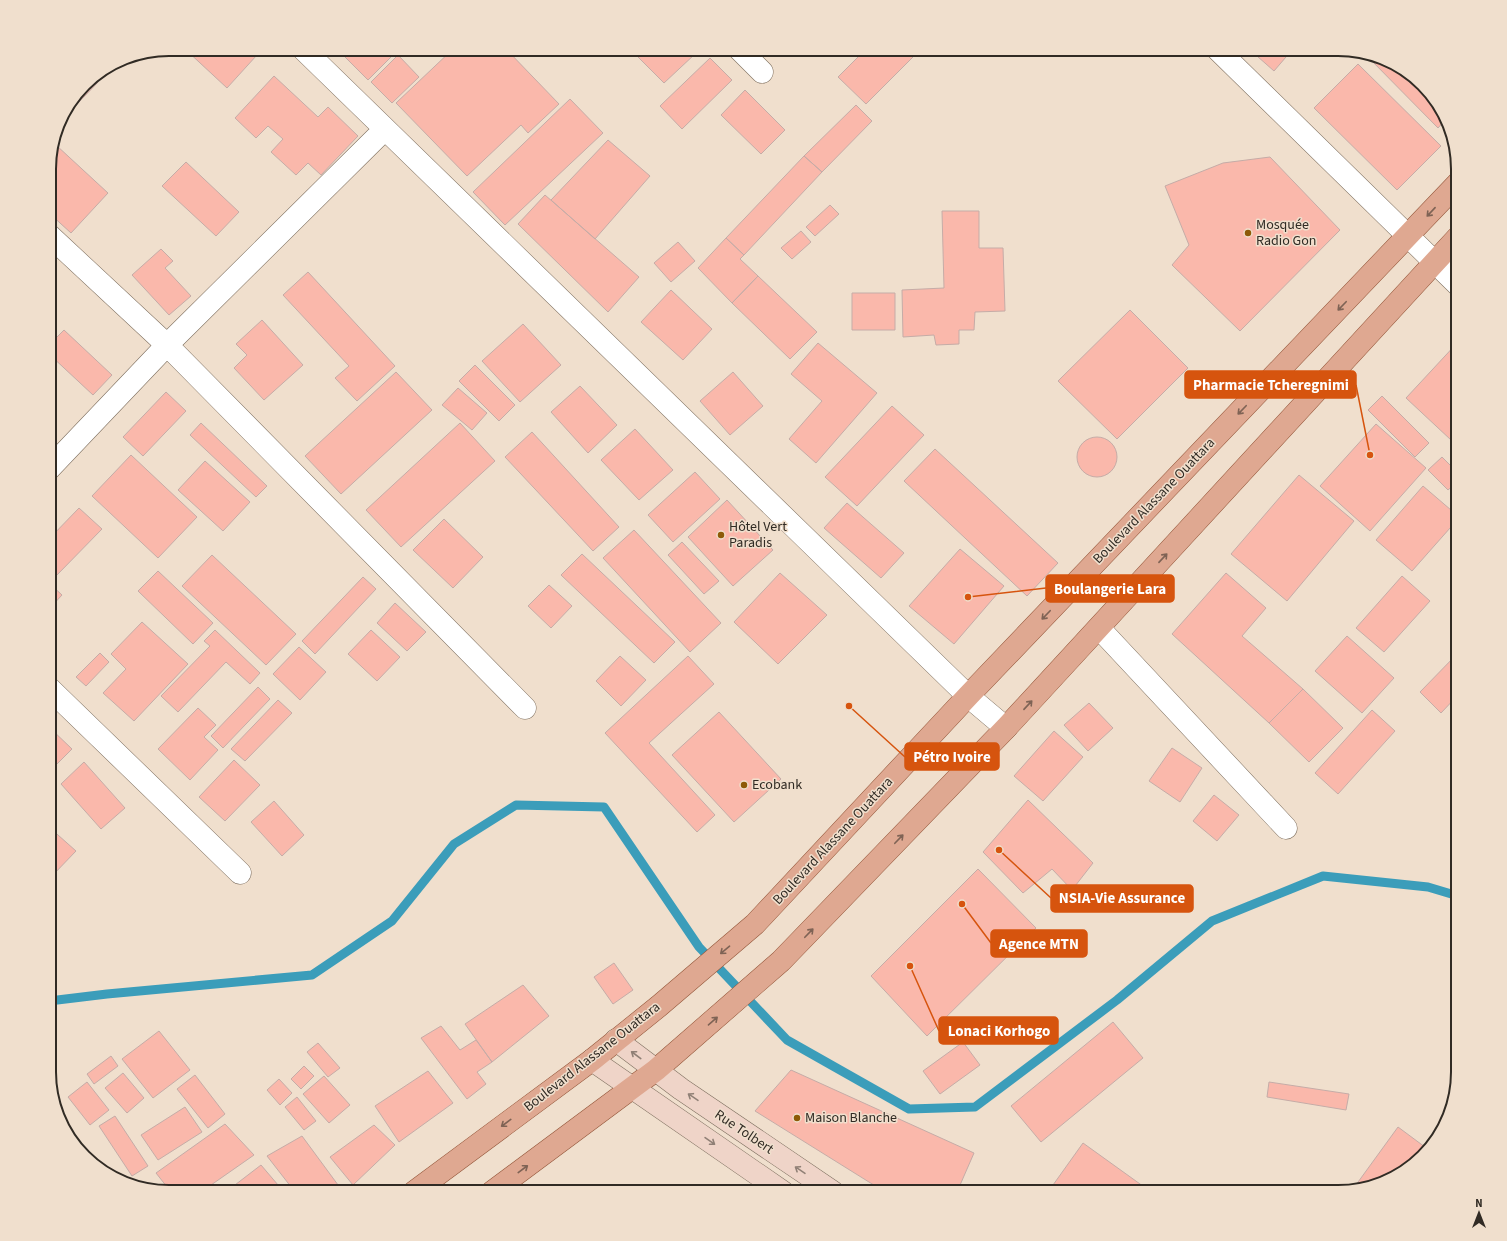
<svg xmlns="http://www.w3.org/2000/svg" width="1507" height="1241" viewBox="0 0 1507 1241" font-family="'Source Sans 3',sans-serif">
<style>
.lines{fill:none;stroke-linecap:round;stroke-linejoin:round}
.stream{stroke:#3b9dba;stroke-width:9}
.building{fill:#fab8ab;stroke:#c5aca7}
.street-casing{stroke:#7e6f5f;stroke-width:23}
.secondary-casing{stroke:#7e6f5f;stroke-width:23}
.primary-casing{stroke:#94573b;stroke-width:23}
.street{stroke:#fff;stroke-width:22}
.secondary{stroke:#efd4c8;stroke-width:22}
.primary{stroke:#dfa891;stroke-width:22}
.oneway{stroke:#7f6355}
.oneway2{stroke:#908076}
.poi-dot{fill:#8d5a07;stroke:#f0dfcd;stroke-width:1.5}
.labels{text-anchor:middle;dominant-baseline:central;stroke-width:3;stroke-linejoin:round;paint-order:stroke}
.poi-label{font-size:14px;fill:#312b24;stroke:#f0dfcd;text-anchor:start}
.street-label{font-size:14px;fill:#312b24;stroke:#f0dfcd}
.rim{fill:none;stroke:#312b24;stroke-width:2}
.leader{fill:none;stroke:#d6540e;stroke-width:1.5}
.callout-dot{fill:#d6540e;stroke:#f0dfcd;stroke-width:1.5}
.callout{fill:#d6540e;stroke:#d6540e;stroke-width:1.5}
.callout-label{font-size:15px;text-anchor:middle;font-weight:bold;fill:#fff}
</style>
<rect width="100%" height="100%" fill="#f0dfcd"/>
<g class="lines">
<path class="stream" d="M 49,1001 L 107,994 L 312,975 L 392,921 L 454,844 L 516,805 L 604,807 L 699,947 L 787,1040 L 909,1109 L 975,1107 L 1117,1000 L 1212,921 L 1323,876 L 1428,887 L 1458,896"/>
</g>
<path class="building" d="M 185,49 L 251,49 L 257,55 L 227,88 Z
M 347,49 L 393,49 L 396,52 L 368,80 L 342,54 Z
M 401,49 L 413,49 L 407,55 Z
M 453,49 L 506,49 L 559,104 L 528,133 L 521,125 L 467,176 L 396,103 Z
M 630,49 L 690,49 L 695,54 L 664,83 Z
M 866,49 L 921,49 L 866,104 L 838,77 Z
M 1249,49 L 1291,49 L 1292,50 L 1274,71 Z
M 1367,54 L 1377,55 L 1417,79 L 1446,116 L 1446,119 L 1438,128 L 1366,55 Z
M 398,55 L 419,77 L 392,103 L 371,82 Z
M 710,58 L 732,80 L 682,129 L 660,106 Z
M 1358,64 L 1441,146 L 1397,190 L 1314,108 Z
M 97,74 L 102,78 L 59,123 L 61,116 L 90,79 Z
M 274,76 L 318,117 L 328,107 L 358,136 L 321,175 L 308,163 L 296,175 L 271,152 L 283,139 L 268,126 L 256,138 L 235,118 Z
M 745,90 L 785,130 L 761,154 L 721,115 Z
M 570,99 L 603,133 L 505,225 L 473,192 Z
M 856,105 L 872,121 L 822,172 L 804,156 Z
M 608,140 L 650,176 L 595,239 L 551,200 Z
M 56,145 L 108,193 L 71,233 L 49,213 L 49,161 L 53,148 Z
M 804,156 L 822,172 L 744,255 L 726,238 Z
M 1270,157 L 1340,230 L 1240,331 L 1172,265 L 1189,245 L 1165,186 L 1223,163 Z
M 186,162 L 239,212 L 216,236 L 162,186 Z
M 545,195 L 639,277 L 608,312 L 518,224 Z
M 830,205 L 839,214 L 815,236 L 806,227 Z
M 942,211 L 979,211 L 979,248 L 1003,248 L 1005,311 L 975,312 L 974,330 L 959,330 L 959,344 L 936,345 L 934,335 L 903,337 L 902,290 L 944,288 Z
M 801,231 L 811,242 L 792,259 L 781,248 Z
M 726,238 L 744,255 L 740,259 L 758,276 L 732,303 L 698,268 Z
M 678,242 L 695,261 L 671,282 L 654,263 Z
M 161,249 L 173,261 L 165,268 L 191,296 L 169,315 L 132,275 Z
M 308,272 L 395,366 L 357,401 L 335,378 L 349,366 L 283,295 Z
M 758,276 L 817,332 L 790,359 L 732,303 Z
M 671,290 L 712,329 L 683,360 L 641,322 Z
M 852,293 L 895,293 L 895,330 L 852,330 Z
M 1130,310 L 1188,368 L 1117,439 L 1058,381 Z
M 262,320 L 303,365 L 264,400 L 234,368 L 247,355 L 236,344 Z
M 523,324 L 561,365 L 520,402 L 482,361 Z
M 64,330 L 112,375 L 93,395 L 49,354 L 49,345 Z
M 1458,342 L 1458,433 L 1451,440 L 1406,398 Z
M 818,343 L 877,393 L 816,463 L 789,439 L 822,401 L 791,374 Z
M 475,365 L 515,405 L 499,421 L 459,381 Z
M 396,372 L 432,410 L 341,494 L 305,456 Z
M 733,372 L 763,406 L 730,435 L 700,401 Z
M 580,386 L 617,425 L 588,453 L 551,412 Z
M 458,388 L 487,413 L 472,430 L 442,405 Z
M 166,392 L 186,411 L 143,456 L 123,437 Z
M 1382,396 L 1429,443 L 1415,457 L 1368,410 Z
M 892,406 L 924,435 L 857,506 L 825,477 Z
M 201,423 L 267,486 L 256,497 L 190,435 Z
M 460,423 L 495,461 L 401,547 L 366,510 Z
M 1376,424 L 1426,468 L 1370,531 L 1320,486 Z
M 635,429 L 673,470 L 639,500 L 601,460 Z
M 532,432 L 619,527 L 593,551 L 505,457 Z
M1077 457a20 20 0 1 1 40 0a20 20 0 1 1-40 0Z
M 935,449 L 1058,563 L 1027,596 L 904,481 Z
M 131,455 L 197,517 L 158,558 L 92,496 Z
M 1442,457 L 1458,473 L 1458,481 L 1448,490 L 1428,470 Z
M 205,461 L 250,502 L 223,531 L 178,490 Z
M 695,472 L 720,499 L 673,542 L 648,515 Z
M 1299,475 L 1354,521 L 1287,601 L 1231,554 Z
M 1423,486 L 1458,516 L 1458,519 L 1412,571 L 1376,540 Z
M 727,500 L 773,550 L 733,586 L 688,537 Z
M 847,503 L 904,553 L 881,578 L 824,528 Z
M 79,508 L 102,529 L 56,576 L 49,570 L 49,539 Z
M 444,519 L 483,557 L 453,588 L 413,550 Z
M 634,530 L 721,623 L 690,652 L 603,558 Z
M 682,542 L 719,581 L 704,594 L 668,555 Z
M 960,549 L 1004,586 L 954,644 L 909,606 Z
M 582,554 L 675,642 L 654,663 L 561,575 Z
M 212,555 L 296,634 L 266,665 L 182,586 Z
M 158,571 L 213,623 L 193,644 L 138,591 Z
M 780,573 L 827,615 L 778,664 L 734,622 Z
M 1226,573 L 1266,608 L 1242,636 L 1303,689 L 1269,723 L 1172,634 Z
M 1402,576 L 1430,601 L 1384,652 L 1356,628 Z
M 363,577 L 376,589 L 315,654 L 302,641 Z
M 49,583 L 62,595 L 49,609 Z
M 549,585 L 572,606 L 551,628 L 528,606 Z
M 395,603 L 426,632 L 407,651 L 377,623 Z
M 142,622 L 188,664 L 134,721 L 103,693 L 126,669 L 111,654 Z
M 215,630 L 260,673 L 250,684 L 226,662 L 178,712 L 161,696 L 210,646 L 204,641 Z
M 371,630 L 400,657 L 377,681 L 348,654 Z
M 1347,636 L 1394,678 L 1362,713 L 1315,671 Z
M 299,647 L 326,672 L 300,700 L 273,674 Z
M 100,653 L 109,662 L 86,686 L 76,677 Z
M 1458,653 L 1458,695 L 1441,713 L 1420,692 Z
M 620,656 L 646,680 L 621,706 L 596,681 Z
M 688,656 L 714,684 L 649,743 L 715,815 L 697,832 L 605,733 Z
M 258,687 L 270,699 L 223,748 L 211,736 Z
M 1303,689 L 1343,728 L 1309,762 L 1269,723 Z
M 278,700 L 292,713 L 245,761 L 231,749 Z
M 1089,703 L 1113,728 L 1088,751 L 1064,725 Z
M 198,708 L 216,725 L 204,737 L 218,750 L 190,780 L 158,749 Z
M 1372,710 L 1395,731 L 1338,794 L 1315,773 Z
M 719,712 L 781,779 L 734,822 L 672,755 Z
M 49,727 L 72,749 L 49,772 Z
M 1054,731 L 1083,757 L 1043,801 L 1014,776 Z
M 1172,748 L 1202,768 L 1180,802 L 1149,781 Z
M 234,760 L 260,785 L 225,821 L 199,797 Z
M 84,762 L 125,808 L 101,829 L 61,784 Z
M 1214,795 L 1239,815 L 1217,841 L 1193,821 Z
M 1028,800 L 1093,863 L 1072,890 L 1052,869 L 1023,893 L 983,852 Z
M 274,801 L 304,835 L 282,856 L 251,822 Z
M 49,827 L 76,851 L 51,877 L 49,876 Z
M 978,869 L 1036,928 L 927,1036 L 871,976 Z
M 614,963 L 633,990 L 613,1004 L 594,977 Z
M 523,985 L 549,1016 L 492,1062 L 465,1024 Z
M 1113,1022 L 1143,1058 L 1041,1142 L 1011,1106 Z
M 441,1026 L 460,1050 L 476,1040 L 492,1062 L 477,1072 L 486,1084 L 467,1099 L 421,1038 Z
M 159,1031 L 190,1070 L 153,1098 L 122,1059 Z
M 963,1042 L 980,1065 L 940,1094 L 923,1071 Z
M 318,1043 L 340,1068 L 328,1077 L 307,1052 Z
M 111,1056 L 118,1066 L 94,1084 L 87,1074 Z
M 304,1066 L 314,1076 L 301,1089 L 291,1079 Z
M 791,1070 L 974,1153 L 957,1192 L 885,1192 L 755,1111 Z
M 428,1071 L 453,1103 L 399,1142 L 375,1106 Z
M 123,1073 L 144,1098 L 127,1113 L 105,1088 Z
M 195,1075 L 225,1114 L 208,1128 L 177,1089 Z
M 324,1076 L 350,1105 L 329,1123 L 303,1094 Z
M 279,1079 L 292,1093 L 280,1105 L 267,1090 Z
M 87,1082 L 109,1110 L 90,1125 L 68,1097 Z
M 1269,1082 L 1349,1094 L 1346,1110 L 1267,1097 Z
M 297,1097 L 316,1121 L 304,1130 L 285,1107 Z
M 185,1107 L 202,1132 L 158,1160 L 141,1135 Z
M 115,1116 L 148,1166 L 132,1176 L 99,1126 Z
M 225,1124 L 254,1155 L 201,1192 L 171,1192 L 156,1173 Z
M 374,1125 L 395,1145 L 353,1185 L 330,1157 Z
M 1398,1127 L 1429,1150 L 1428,1151 L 1391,1180 L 1353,1189 Z
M 302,1136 L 341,1189 L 337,1192 L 295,1192 L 267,1156 Z
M 1083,1143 L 1147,1189 L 1145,1192 L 1048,1192 Z
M 261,1165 L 284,1192 L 235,1192 L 231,1188 Z
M 231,1188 L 235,1192 L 226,1192 Z"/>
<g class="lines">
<g class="street-casing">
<path id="street" d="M 303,49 L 968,696 L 1006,728
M 739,49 L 762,72
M 1217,49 L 1458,285
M 49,235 L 167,345 L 525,708
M 49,469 L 167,345 L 385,129
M 1099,628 L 1286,828
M 49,688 L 240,873"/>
</g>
<g class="secondary-casing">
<path id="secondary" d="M 616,1040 L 681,1089 L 833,1192
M 592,1060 L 783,1192"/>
</g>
<g class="primary-casing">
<path id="primary" d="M 414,1192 L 592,1060 L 659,1006 L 755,924 L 968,696 L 1458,183
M 492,1192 L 656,1070 L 781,961 L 1006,728 L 1458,237"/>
</g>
<use href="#street" class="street"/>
<use href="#secondary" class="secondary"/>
<use href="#primary" class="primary"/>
</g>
<defs><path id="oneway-shaft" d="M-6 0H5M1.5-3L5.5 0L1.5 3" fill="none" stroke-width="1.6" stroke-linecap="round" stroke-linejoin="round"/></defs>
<g class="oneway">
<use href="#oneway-shaft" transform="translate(1431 212) rotate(133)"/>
<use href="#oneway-shaft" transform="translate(1342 306) rotate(134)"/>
<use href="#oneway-shaft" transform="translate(1242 410) rotate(134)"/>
<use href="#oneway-shaft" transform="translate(1163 558) rotate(-47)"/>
<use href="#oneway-shaft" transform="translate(1046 615) rotate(134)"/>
<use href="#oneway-shaft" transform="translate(1028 705) rotate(-47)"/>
<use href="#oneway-shaft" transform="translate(899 839) rotate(-46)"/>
<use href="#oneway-shaft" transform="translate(809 933) rotate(-46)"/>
<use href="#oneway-shaft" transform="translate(725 950) rotate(140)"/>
<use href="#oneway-shaft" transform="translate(713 1021) rotate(-41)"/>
<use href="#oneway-shaft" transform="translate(506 1123) rotate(143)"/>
<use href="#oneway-shaft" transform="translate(523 1169) rotate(-37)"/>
</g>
<g class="oneway2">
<use href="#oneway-shaft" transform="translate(636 1055) rotate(-143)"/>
<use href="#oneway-shaft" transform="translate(693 1097) rotate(-146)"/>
<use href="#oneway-shaft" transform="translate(710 1141) rotate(35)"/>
<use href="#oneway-shaft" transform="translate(800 1170) rotate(-146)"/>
</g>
<g class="poi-dot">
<circle cx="1248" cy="233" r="4"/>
<circle cx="721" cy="535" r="4"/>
<circle cx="744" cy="785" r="4"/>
<circle cx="797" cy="1118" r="4"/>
</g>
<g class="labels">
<g class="poi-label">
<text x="1256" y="225">Mosquée<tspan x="1256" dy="16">Radio Gon</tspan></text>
<text x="729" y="527">Hôtel Vert<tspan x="729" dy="16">Paradis</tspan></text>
<text x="752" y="785">Ecobank</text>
<text x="805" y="1118">Maison Blanche</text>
</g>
<g class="street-label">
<text transform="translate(1154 501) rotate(-46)">Boulevard Alassane Ouattara</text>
<text transform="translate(833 841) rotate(-47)">Boulevard Alassane Ouattara</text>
<text transform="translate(592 1057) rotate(-38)">Boulevard Alassane Ouattara</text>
<text transform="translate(744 1132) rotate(34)">Rue Tolbert</text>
</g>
</g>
<path d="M0 0H1507V1241H0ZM169 56H1338A113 113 0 0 1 1451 169V1072A113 113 0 0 1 1338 1185H169A113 113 0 0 1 56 1072V169A113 113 0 0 1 169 56Z" fill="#f0dfcd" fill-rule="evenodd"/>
<path class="rim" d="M169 56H1338A113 113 0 0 1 1451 169V1072A113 113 0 0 1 1338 1185H169A113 113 0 0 1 56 1072V169A113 113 0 0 1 169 56Z"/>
<path class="leader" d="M1370 455L1356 385M968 597L1046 588M849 706L905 757M999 850L1051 898M962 904L991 943M910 966L939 1031"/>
<g class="callout-dot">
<circle cx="1370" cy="455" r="4"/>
<circle cx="968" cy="597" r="4"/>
<circle cx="849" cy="706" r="4"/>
<circle cx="999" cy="850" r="4"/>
<circle cx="962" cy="904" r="4"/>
<circle cx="910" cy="966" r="4"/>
</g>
<g class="callout">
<rect x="1185" y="371" width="171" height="27" rx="4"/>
<rect x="1046" y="575" width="128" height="27" rx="4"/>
<rect x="905" y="743" width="94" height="27" rx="4"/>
<rect x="1051" y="885" width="142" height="27" rx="4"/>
<rect x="991" y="930" width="96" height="27" rx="4"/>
<rect x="939" y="1017" width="119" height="27" rx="4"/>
</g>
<g class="callout-label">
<text x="1271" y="390">Pharmacie Tcheregnimi</text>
<text x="1110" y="594">Boulangerie Lara</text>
<text x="952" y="762">Pétro Ivoire</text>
<text x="1122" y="903">NSIA-Vie Assurance</text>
<text x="1039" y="949">Agence MTN</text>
<text x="999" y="1036">Lonaci Korhogo</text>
</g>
<g transform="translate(1479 1213)" stroke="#f0dfcd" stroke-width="3" paint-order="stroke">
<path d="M0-3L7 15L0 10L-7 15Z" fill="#312b24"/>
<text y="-6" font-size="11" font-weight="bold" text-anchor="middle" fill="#312b24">N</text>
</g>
</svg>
